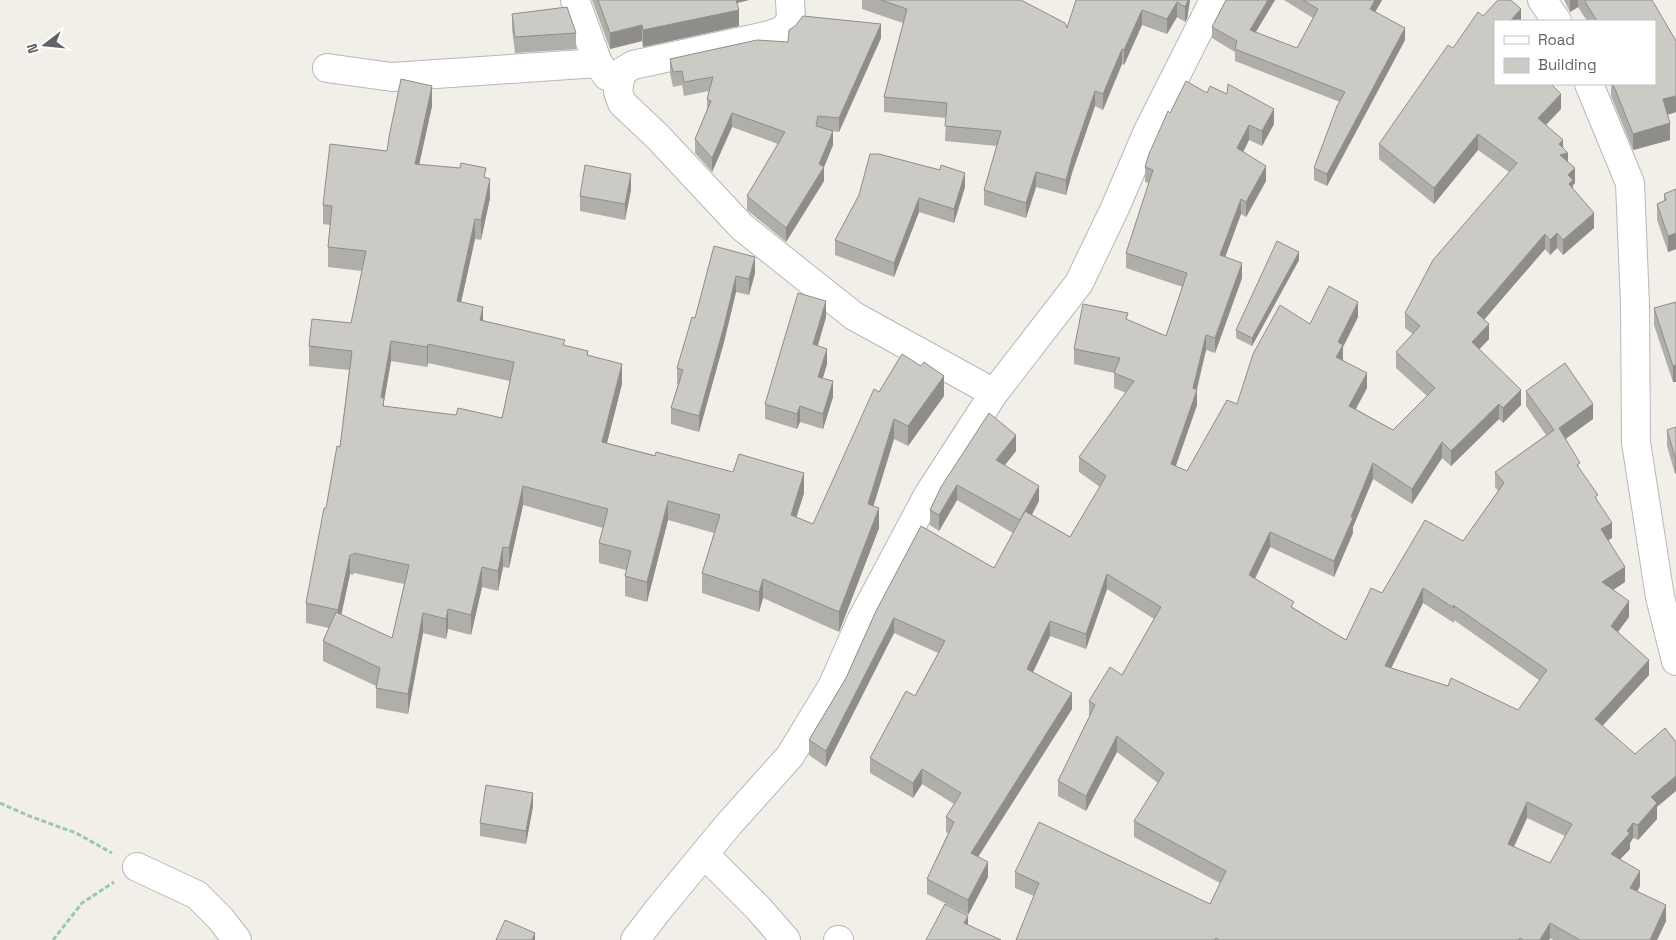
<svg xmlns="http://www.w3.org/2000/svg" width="1676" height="940" viewBox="0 0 1676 940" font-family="'Space Grotesk',sans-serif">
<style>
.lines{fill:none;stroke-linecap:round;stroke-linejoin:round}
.street-casing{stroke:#b5b8bc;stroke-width:30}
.path{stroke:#9cc7a9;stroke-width:3;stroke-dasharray:5 2.5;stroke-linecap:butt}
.street{stroke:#fff;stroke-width:28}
.wall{fill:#afaea9;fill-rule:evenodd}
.shaded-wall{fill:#8f8d8a}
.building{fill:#cccac5;stroke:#8f8d8a;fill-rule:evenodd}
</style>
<rect width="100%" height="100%" fill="#f1efe8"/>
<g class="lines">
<g class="street-casing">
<path id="street" d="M 575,0 L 598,63 L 607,76
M 790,0 L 791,20 L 783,30 L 770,35 L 633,65 L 623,71 L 620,79 L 618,92 L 622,103 L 658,137 L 742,227 L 854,316 L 994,393
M 1542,0 L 1557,21
M 327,68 L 392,77 L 598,63
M 1589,84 L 1630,183 L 1635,305 L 1636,442 L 1660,597 L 1676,661
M 704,854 L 758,908 L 786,940
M 137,867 L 197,895 L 220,918 L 237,940
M 635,940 L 658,910 L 729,824 L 790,756 L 833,685 L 862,619 L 928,495 L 994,393 L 1079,283 L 1115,208 L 1148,131 L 1214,0
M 838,940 L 839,940"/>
</g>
<path class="path" d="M 0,803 L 29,816 L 76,833 L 112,853
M 53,940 L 82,903 L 114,882"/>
<use href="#street" class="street"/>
</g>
<path class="wall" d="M 592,0 L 749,0 L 737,3 L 739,26 L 643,47 L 642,41 L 610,49 Z
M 862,0 L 1021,0 L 1067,28 L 1076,0 L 1190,0 L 1187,19 L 1185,22 L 1177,17 L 1167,34 L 1142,25 L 1124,65 L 1122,64 L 1103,110 L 1095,106 L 1072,173 L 1066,195 L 1036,187 L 1026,218 L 984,205 L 984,190 L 997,146 L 945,141 L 946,118 L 884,112 L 884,97 L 903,23 L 862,9 Z
M 1226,0 L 1275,0 L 1255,32 L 1297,48 L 1313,18 L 1284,0 L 1382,0 L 1375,12 L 1405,40 L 1327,186 L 1314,180 L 1314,168 L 1340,102 L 1235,61 L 1235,52 L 1212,38 L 1212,27 Z
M 1564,0 L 1652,0 L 1676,112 L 1667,115 L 1670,140 L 1633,150 L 1611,96 L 1611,84 L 1655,84 L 1655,21 L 1587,21 L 1578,7 L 1570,12 Z
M 512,14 L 576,33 L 576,49 L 515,53 L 512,29 Z
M 1483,16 L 1521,21 L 1495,21 L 1561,109 L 1546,125 L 1563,148 L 1575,183 L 1573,185 L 1573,189 L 1594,228 L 1563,255 L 1557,248 L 1550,255 L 1545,249 L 1484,319 L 1489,339 L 1479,349 L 1521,405 L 1503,423 L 1499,419 L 1451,466 L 1442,458 L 1412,504 L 1373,479 L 1353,527 L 1353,533 L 1334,577 L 1270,547 L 1255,579 L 1294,608 L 1346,640 L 1382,593 L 1463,541 L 1498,491 L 1495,487 L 1495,472 L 1546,435 L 1526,406 L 1526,391 L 1593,419 L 1566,439 L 1580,470 L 1598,501 L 1612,538 L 1608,540 L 1625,582 L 1613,590 L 1629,617 L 1618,632 L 1649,675 L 1602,726 L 1657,807 L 1657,819 L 1638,840 L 1633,838 L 1630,843 L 1630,849 L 1620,859 L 1640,886 L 1637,892 L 1666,921 L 1657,940 L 1553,940 L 1550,938 L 1549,940 L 1016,940 L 1034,896 L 1015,888 L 1015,872 L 1210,904 L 1220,883 L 1134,837 L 1134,821 L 1158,783 L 1117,752 L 1086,811 L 1058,796 L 1058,781 L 1089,717 L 1089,701 L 1122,675 L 1154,619 L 1107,589 L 1086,649 L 1050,636 L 1033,672 L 1072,709 L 978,857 L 988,877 L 968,915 L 927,894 L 927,879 L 948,833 L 946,832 L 946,817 L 954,804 L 922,784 L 913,798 L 870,773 L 870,758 L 915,696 L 938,653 L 894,633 L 826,767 L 809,755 L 809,740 L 846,678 L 876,611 L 994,568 L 1013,533 L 957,500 L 939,531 L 930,525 L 930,510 L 941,487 L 1016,451 L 1005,465 L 1039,501 L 1032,515 L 1070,537 L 1100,487 L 1079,472 L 1079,457 L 1126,393 L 1114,388 L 1114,373 L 1074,364 L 1074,349 L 1128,320 L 1166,336 L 1183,287 L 1126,268 L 1126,253 L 1149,183 L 1145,182 L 1145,167 L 1170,113 L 1207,93 L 1274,124 L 1262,146 L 1249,140 L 1243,152 L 1266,181 L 1246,217 L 1241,214 L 1225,257 L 1242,278 L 1215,353 L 1206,350 L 1197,390 L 1197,405 L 1176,466 L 1187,471 L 1237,404 L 1310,324 L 1358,317 L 1343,347 L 1343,360 L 1367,388 L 1356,409 L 1393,430 L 1427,396 L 1396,368 L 1396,352 L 1413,334 L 1405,328 L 1405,313 L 1509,172 L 1478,150 L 1434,204 L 1379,159 L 1379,144 L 1453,48 ZM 1423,603 L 1454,623 L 1454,620 L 1539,680 L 1518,710 L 1391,668 ZM 1527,818 L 1565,836 L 1550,863 L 1514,847 Z
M 881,38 L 839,132 L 833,131 L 833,145 L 824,167 L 824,181 L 786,242 L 747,210 L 747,196 L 778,144 L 732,127 L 712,172 L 695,153 L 695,139 L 707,110 L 707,99 L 709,91 L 684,96 L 682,85 L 673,87 L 670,73 L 670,59 L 788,42 Z
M 432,106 L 419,164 L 486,178 L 490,198 L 481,240 L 475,239 L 461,302 L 483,321 L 565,346 L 588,356 L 622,384 L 607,443 L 804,493 L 796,517 L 813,524 L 879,392 L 944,396 L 908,446 L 894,439 L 873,506 L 879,528 L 839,632 L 763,598 L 759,612 L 702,593 L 702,573 L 714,533 L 668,520 L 647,602 L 625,596 L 625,576 L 626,570 L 599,563 L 599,543 L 603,528 L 523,505 L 509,568 L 503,567 L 498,591 L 482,587 L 471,635 L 448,629 L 446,639 L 423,633 L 408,714 L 376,708 L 376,686 L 323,661 L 323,641 L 329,628 L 306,623 L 306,603 L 340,447 L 349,370 L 309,366 L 309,346 L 351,323 L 362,271 L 328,267 L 328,247 L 330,225 L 323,224 L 323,205 L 387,151 ZM 391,361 L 427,367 L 428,363 L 510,381 L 502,418 L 456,415 L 384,407 L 384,401 ZM 354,573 L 404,584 L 392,638 L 341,615 L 350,574 L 353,575 Z
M 965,187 L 954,223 L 919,212 L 894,277 L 835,255 L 835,240 L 859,195 Z
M 1676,189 L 1676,249 L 1668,252 L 1657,220 L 1657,204 L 1664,201 L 1664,194 Z
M 631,190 L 625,220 L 580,211 L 580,196 Z
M 714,246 L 755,273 L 749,295 L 736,292 L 724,342 L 699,432 L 671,424 L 671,408 L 678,384 L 677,384 L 677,368 L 695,318 Z
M 1299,260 L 1252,346 L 1236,338 L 1236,330 Z
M 1676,302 L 1676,382 L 1673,382 L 1654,325 L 1654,308 Z
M 826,317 L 818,346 L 827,364 L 823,378 L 833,397 L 823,429 L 800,422 L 797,429 L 765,419 L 765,404 Z
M 1676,427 L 1675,474 L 1667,446 L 1667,430 Z
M 533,806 L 526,844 L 480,836 L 480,823 Z"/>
<path class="shaded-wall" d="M 733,0 L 749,0 L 733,4 Z
M 1188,0 L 1190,0 L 1187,19 L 1185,22 L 1185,7 Z
M 1268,0 L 1275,0 L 1250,42 L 1250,30 Z
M 1375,0 L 1382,0 L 1370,21 L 1370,9 Z
M 1570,0 L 1578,0 L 1578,7 L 1570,12 Z
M 1177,2 L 1177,17 L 1167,34 L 1167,19 Z
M 1521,9 L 1521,21 L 1510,21 Z
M 739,10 L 739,26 L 643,47 L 643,30 Z
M 1142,10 L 1142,25 L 1124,65 L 1124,50 Z
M 881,24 L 881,38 L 839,132 L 839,118 Z
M 642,25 L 642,41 L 610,49 L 610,33 Z
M 1405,28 L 1405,40 L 1327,186 L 1327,174 Z
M 1122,49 L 1122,64 L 1103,110 L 1103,94 Z
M 432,86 L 432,106 L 415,184 L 415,164 Z
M 1095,91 L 1095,106 L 1072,173 L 1066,195 L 1066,180 L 1072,158 Z
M 1561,94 L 1561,109 L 1538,133 L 1538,118 Z
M 1676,96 L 1676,112 L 1663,116 L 1663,99 Z
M 1274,109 L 1274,124 L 1262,146 L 1262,131 Z
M 732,113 L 732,127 L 712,172 L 712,158 Z
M 1670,123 L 1670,140 L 1633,150 L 1633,134 Z
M 1249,125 L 1249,140 L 1237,164 L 1237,148 Z
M 833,131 L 833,145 L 824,167 L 824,181 L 786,242 L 786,228 L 819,164 Z
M 1478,134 L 1478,150 L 1434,204 L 1434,188 Z
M 1563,140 L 1563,154 L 1568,153 L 1568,168 L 1560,170 L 1559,144 Z
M 1266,166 L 1266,181 L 1246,217 L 1246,202 Z
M 1575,168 L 1575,183 L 1573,185 L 1573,195 L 1569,199 L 1568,175 Z
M 1036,172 L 1036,187 L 1026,218 L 1026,203 Z
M 965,173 L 965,187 L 954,223 L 954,209 Z
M 631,174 L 631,190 L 625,220 L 625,204 Z
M 490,179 L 490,198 L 481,240 L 481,220 Z
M 919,198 L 919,212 L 894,277 L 894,263 Z
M 1241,199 L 1241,214 L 1220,271 L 1220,255 Z
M 1594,213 L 1594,228 L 1563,255 L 1563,240 Z
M 475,219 L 475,239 L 457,321 L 457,301 Z
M 1557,233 L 1557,248 L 1550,255 L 1550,240 Z
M 1676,233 L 1676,249 L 1668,252 L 1668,236 Z
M 1545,234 L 1545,249 L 1477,328 L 1477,313 Z
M 1299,252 L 1299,260 L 1252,346 L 1252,338 Z
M 755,257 L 755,273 L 749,295 L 749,279 Z
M 1242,263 L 1242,278 L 1215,353 L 1215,338 Z
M 736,276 L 736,292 L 724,342 L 699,432 L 699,416 Z
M 826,301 L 826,317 L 813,360 L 813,344 Z
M 1358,302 L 1358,317 L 1343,347 L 1343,361 L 1336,357 L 1338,342 Z
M 483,307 L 483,327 L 480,320 Z
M 1489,324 L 1489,339 L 1472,357 L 1472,342 Z
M 1206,335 L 1206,350 L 1195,395 L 1197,390 L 1197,405 L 1171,479 L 1171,464 L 1193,388 Z
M 391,341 L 391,361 L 384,401 L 384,418 L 381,397 Z
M 428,344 L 428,363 L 427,367 L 427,347 Z
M 827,349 L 827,364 L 818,393 L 818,377 Z
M 622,364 L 622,384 L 602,462 L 602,442 Z
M 1676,365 L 1676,382 L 1673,382 L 1673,366 Z
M 1367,373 L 1367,388 L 1349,421 L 1349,406 Z
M 944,376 L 944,396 L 908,446 L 908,426 Z
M 833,381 L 833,397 L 823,429 L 823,414 Z
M 1521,390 L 1521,405 L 1503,423 L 1503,408 Z
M 1499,404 L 1499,419 L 1451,466 L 1451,451 Z
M 1593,404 L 1593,419 L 1559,443 L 1559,428 Z
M 800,406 L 800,422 L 797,429 L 797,414 Z
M 894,419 L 894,439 L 868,524 L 868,504 Z
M 1016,435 L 1016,451 L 996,476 L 996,460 Z
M 1442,442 L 1442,458 L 1412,504 L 1412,489 Z
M 1675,457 L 1676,457 L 1676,473 L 1675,474 Z
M 1373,463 L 1373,479 L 1353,527 L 1353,533 L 1334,577 L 1334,561 L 1351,517 Z
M 804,473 L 804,493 L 791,535 L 791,515 Z
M 957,485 L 957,500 L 939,531 L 939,515 Z
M 523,486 L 523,505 L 509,568 L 509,548 Z
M 1039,486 L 1039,501 L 1020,536 L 1020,520 Z
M 668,501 L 668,520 L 647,602 L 647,582 Z
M 879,508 L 879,528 L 839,632 L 839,612 Z
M 1612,523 L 1612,538 L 1601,545 L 1601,529 Z
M 1270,532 L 1270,547 L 1249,590 L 1249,575 Z
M 503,547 L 503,567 L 498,591 L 498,571 Z
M 350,555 L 350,574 L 338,630 L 338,610 Z
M 482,567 L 482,587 L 471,635 L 471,615 Z
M 1625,567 L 1625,582 L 1602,597 L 1602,582 Z
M 1107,574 L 1107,589 L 1086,649 L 1086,634 Z
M 763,579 L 763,598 L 759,612 L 759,592 Z
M 1423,588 L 1423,603 L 1385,681 L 1385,666 Z
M 1629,601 L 1629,617 L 1611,641 L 1611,626 Z
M 448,609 L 448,629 L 446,639 L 446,619 Z
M 423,613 L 423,633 L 408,714 L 408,694 Z
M 894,618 L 894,633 L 826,767 L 826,751 Z
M 1050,621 L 1050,636 L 1027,685 L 1027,669 Z
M 1649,660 L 1649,675 L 1595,734 L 1595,719 Z
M 1072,693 L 1072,709 L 971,868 L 971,853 Z
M 1117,736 L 1117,752 L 1086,811 L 1086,796 Z
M 922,769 L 922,784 L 913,798 L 913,783 Z
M 1676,776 L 1676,791 L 1657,807 L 1657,819 L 1638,840 L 1638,825 L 1651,797 Z
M 533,793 L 533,806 L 526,844 L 526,831 Z
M 1527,802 L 1527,818 L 1508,859 L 1508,844 Z
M 1633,823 L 1633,838 L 1630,843 L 1630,849 L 1611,869 L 1611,854 L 1627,831 Z
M 988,862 L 988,877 L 968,915 L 968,900 Z
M 1640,871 L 1640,886 L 1630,904 L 1630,888 Z
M 1666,905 L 1666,921 L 1657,940 L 1650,940 Z
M 968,916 L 968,932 L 964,923 Z
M 1550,923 L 1550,938 L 1549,940 L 1540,940 Z
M 535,933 L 535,940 L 532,940 Z"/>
<path class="building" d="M 598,0 L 736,0 L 739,10 L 643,30 L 642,25 L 610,33 Z
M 881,0 L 1021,0 L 1065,23 L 1067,28 L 1076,0 L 1188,0 L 1185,7 L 1177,2 L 1167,19 L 1142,10 L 1124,50 L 1122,49 L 1103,94 L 1095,91 L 1072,158 L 1066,180 L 1036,172 L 1026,203 L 984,190 L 1001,131 L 945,126 L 947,103 L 884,97 L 907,9 Z
M 1226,0 L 1268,0 L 1250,30 L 1297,48 L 1318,9 L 1303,0 L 1375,0 L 1370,9 L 1405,28 L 1327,174 L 1314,168 L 1337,106 L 1345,92 L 1235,49 L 1237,41 L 1212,27 Z
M 1498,0 L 1511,0 L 1521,9 L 1510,21 L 1495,21 L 1495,84 L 1551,84 L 1561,94 L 1538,118 L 1563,140 L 1559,144 L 1568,153 L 1560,155 L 1575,168 L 1568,175 L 1573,180 L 1569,184 L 1594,213 L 1563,240 L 1557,233 L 1550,240 L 1545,234 L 1477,313 L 1489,324 L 1472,342 L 1521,390 L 1503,408 L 1499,404 L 1451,451 L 1442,442 L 1412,489 L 1373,463 L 1351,517 L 1353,518 L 1334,561 L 1270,532 L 1249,575 L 1294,602 L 1291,607 L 1346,640 L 1371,588 L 1382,593 L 1425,520 L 1463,541 L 1504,483 L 1495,472 L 1554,430 L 1526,391 L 1565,363 L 1593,404 L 1559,428 L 1580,463 L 1577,465 L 1598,495 L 1595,497 L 1612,523 L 1601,529 L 1625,567 L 1602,582 L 1629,601 L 1611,626 L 1649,660 L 1595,719 L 1635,754 L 1665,728 L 1676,742 L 1676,776 L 1651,797 L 1657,803 L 1638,825 L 1633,823 L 1627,831 L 1630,833 L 1611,854 L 1640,871 L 1630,888 L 1666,905 L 1650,940 L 1580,940 L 1550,923 L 1540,940 L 1523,940 L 1520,938 L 1519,940 L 1219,940 L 1216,938 L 1215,940 L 1016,940 L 1039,883 L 1015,872 L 1039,822 L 1210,904 L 1226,871 L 1134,821 L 1164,773 L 1117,736 L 1086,796 L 1058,781 L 1095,705 L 1089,701 L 1110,667 L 1122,675 L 1161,607 L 1107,574 L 1086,634 L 1050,621 L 1027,669 L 1072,693 L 971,853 L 988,862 L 968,900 L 927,879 L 954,822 L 946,817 L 961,793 L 922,769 L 913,783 L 870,758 L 906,691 L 915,696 L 945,641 L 894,618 L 826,751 L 809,740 L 846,678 L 876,611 L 921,526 L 994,568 L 1025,511 L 1070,537 L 1106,476 L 1079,457 L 1134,381 L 1114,373 L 1120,358 L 1074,349 L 1083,304 L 1128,313 L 1126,319 L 1166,336 L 1187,273 L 1126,253 L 1153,170 L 1145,167 L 1149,154 L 1168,111 L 1170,113 L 1186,81 L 1207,93 L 1210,86 L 1227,94 L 1228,84 L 1274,109 L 1262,131 L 1249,125 L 1237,148 L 1266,166 L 1246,202 L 1241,199 L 1220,255 L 1242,263 L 1215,338 L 1206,335 L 1193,388 L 1197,390 L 1171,464 L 1187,471 L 1227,400 L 1237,404 L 1253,354 L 1280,305 L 1310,324 L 1329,286 L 1358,302 L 1338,342 L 1343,345 L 1336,357 L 1367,373 L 1349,406 L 1393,430 L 1435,388 L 1396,352 L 1420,326 L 1405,313 L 1433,260 L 1517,163 L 1478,134 L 1434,188 L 1379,144 L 1448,45 L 1453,48 L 1478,12 L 1483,16 ZM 1423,588 L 1454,608 L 1453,605 L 1547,670 L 1518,710 L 1451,678 L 1448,686 L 1385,666 ZM 1527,802 L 1572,824 L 1550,863 L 1508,844 Z
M 1584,0 L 1652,0 L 1676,41 L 1676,96 L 1663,99 L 1670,123 L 1633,134 L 1613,84 L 1655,84 L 1655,21 L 1597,21 Z
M 567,7 L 576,33 L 515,37 L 512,14 Z
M 803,16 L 881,24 L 839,118 L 818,116 L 816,126 L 833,131 L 819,164 L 824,167 L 786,228 L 747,196 L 785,132 L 732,113 L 712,158 L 695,139 L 711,101 L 707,99 L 713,77 L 684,82 L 682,71 L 673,72 L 670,59 L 757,40 L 788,42 L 789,30 L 795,26 Z
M 401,79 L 432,86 L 415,164 L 460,168 L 461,163 L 486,168 L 484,177 L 490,179 L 481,220 L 475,219 L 457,301 L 483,307 L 480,320 L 565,340 L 563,345 L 588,351 L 587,355 L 622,364 L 602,442 L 655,456 L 656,452 L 733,472 L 739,454 L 804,473 L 791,515 L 813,524 L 874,389 L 879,392 L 902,354 L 921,366 L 924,362 L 944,376 L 908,426 L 894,419 L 868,504 L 879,508 L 839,612 L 763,579 L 759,592 L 702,573 L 720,515 L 668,501 L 647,582 L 625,576 L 631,551 L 599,543 L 608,509 L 523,486 L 509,548 L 503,547 L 498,571 L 482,567 L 471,615 L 448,609 L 446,619 L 423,613 L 408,694 L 376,688 L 380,668 L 323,641 L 336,612 L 392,638 L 409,565 L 354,553 L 353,555 L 350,555 L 338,610 L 306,603 L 324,508 L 326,508 L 337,446 L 340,447 L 352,351 L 309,346 L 312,319 L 351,323 L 366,251 L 328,247 L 332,206 L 323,205 L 330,144 L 387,151 L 389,137 ZM 391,341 L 427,347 L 428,344 L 514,362 L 502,418 L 458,408 L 456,415 L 383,406 L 384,398 L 381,397 Z
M 870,154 L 879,154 L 940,170 L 941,165 L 965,173 L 954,209 L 919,198 L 894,263 L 835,240 L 859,195 Z
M 585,165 L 631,174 L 625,204 L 580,196 Z
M 1676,189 L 1676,233 L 1668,236 L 1657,204 L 1666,200 L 1664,194 Z
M 1277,241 L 1299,252 L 1252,338 L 1236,330 Z
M 714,246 L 755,257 L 749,279 L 736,276 L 724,326 L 699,416 L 671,408 L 683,370 L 677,368 L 692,317 L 695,318 Z
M 798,293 L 826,301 L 813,344 L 827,349 L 818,377 L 833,381 L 823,414 L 800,406 L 797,414 L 765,404 Z
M 1676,302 L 1676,365 L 1673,366 L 1654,308 Z
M 989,413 L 1016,435 L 996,460 L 1039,486 L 1020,520 L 957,485 L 939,515 L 930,510 L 941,487 Z
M 1676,427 L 1676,457 L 1675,457 L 1667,430 Z
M 486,785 L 533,793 L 526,831 L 480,823 Z
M 945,904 L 968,916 L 964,923 L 1001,940 L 926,940 Z
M 505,920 L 535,933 L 532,940 L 496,940 Z"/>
<rect x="1494" y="20" width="162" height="65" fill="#ffffff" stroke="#bfc1c3"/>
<rect x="1504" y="36" width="25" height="8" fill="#ffffff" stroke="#bfc1c3"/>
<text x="1538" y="45" font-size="15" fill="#5f6368">Road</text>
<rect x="1504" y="58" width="25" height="15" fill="#cccac5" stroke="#bfc1c3"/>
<text x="1538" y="70" font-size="15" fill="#5f6368">Building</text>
<g transform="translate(45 45) rotate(254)" stroke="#ffffff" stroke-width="4" paint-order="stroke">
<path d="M0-4L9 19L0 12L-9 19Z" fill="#5f6368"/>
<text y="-8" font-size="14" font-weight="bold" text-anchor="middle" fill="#5f6368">N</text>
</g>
</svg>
